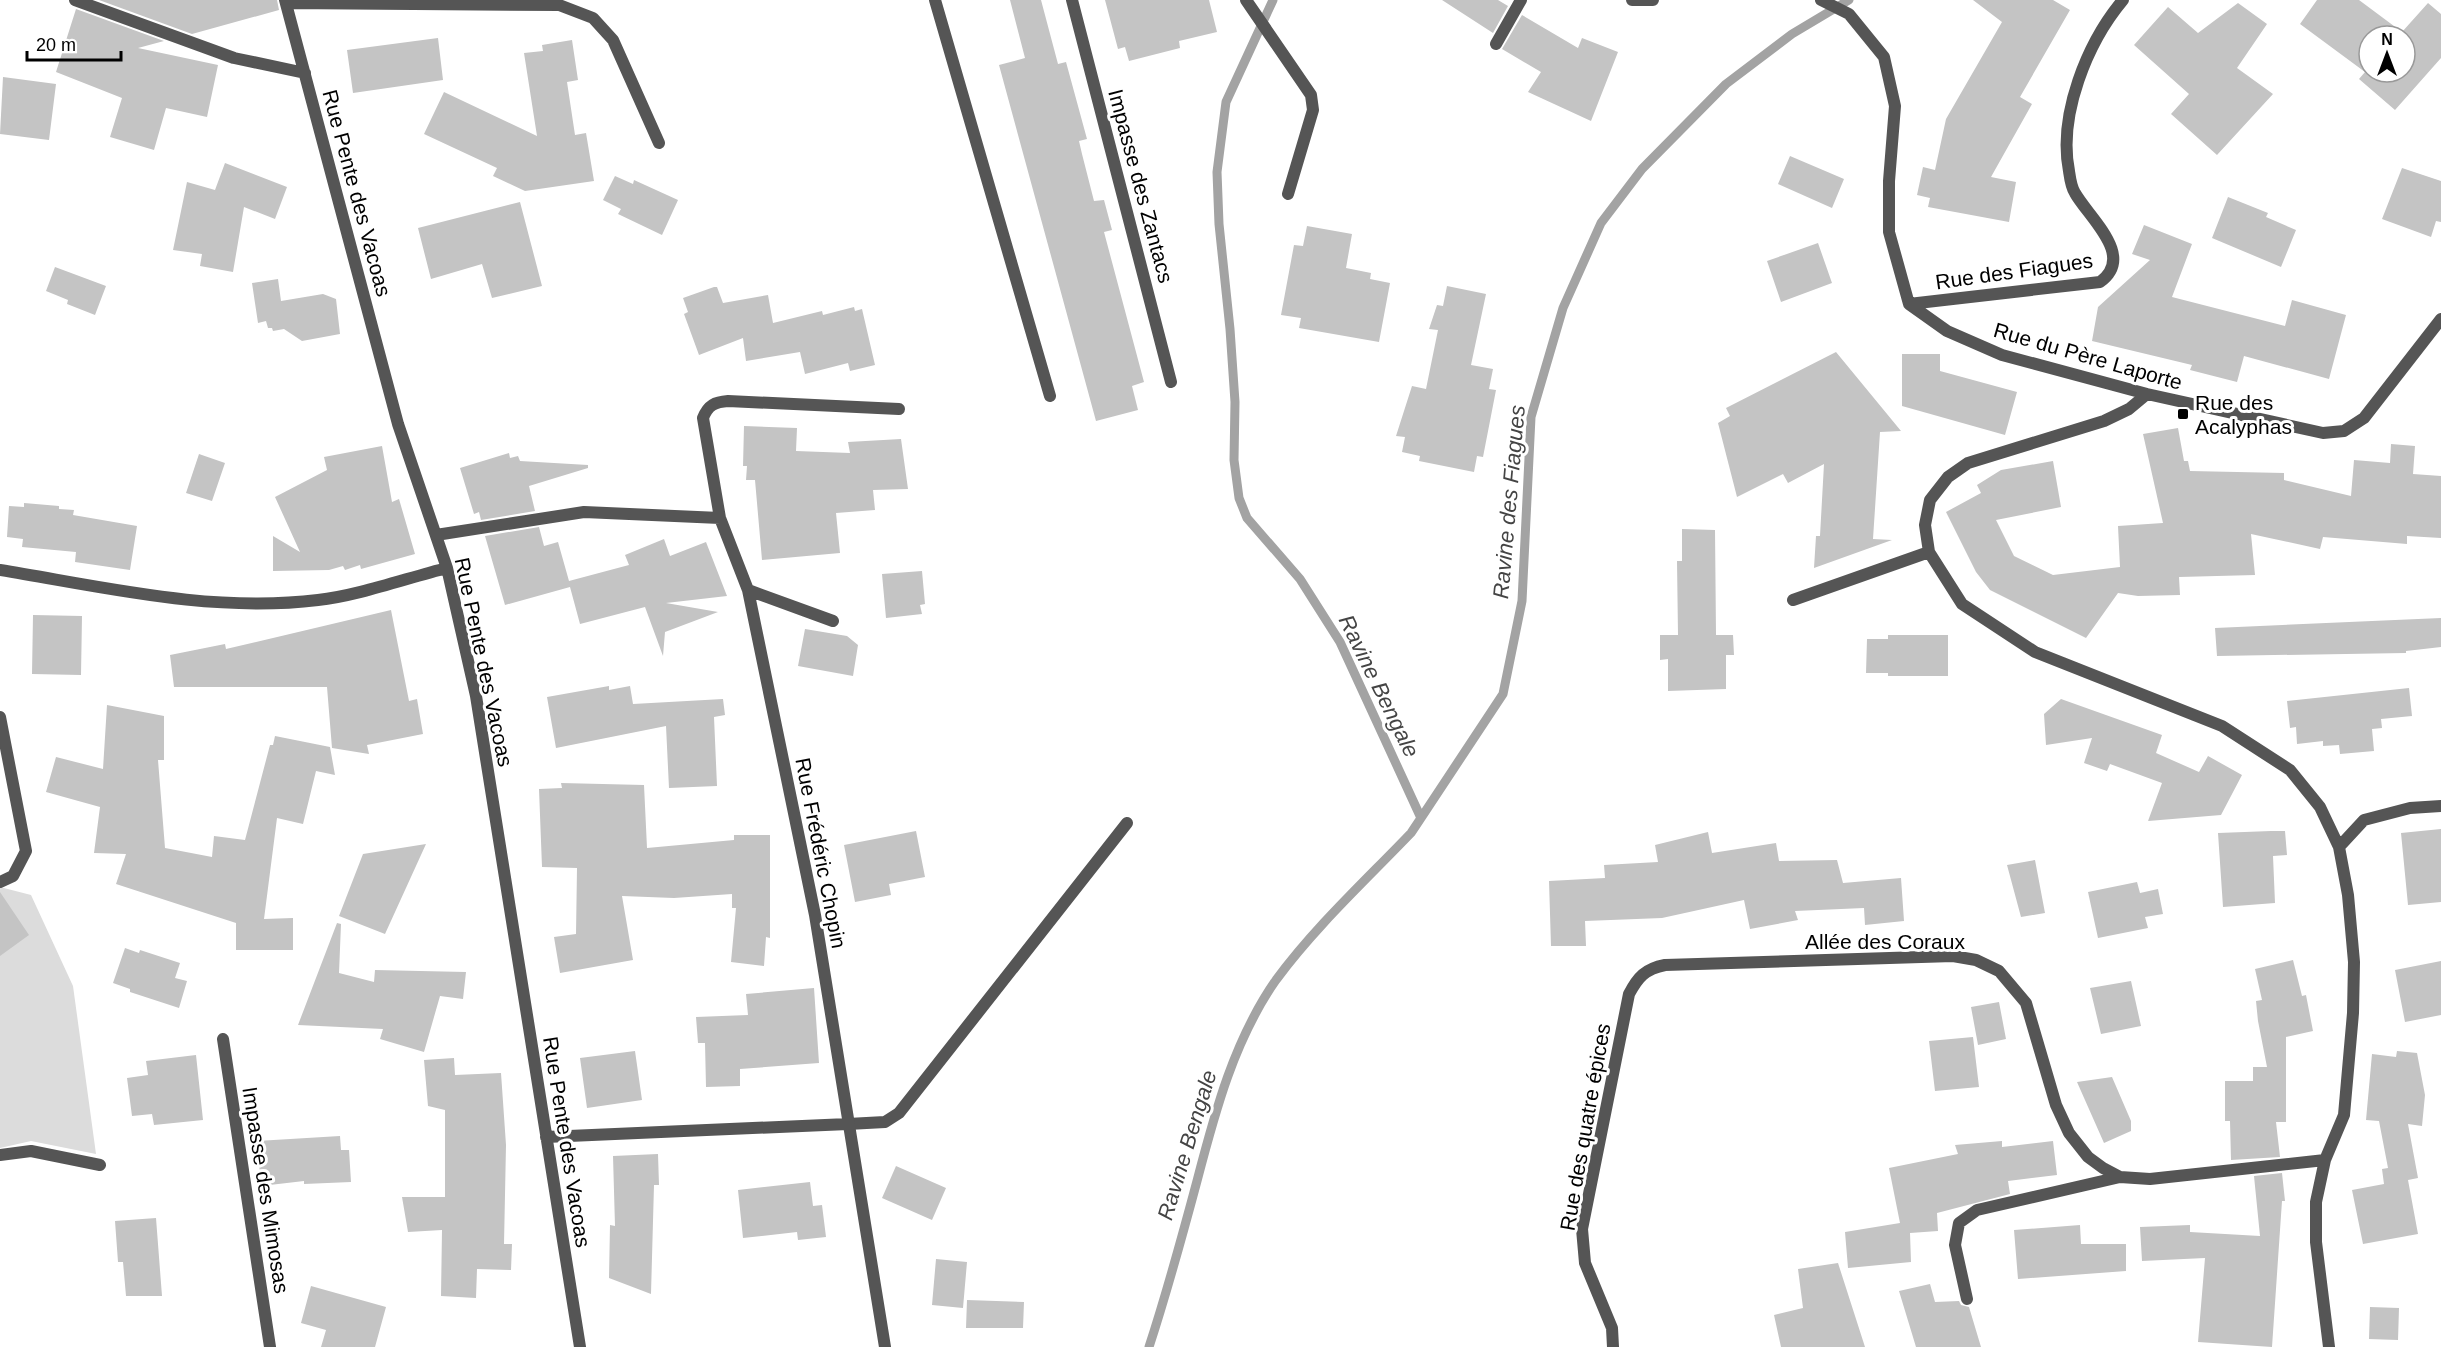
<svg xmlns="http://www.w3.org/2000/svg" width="2441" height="1347" viewBox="0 0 2441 1347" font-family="Arial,sans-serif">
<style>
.green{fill:#dcdcdc}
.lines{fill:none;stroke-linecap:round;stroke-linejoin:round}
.stream{stroke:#a3a3a3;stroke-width:9}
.building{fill:#c4c4c4;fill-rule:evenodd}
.service{stroke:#555;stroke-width:12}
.minor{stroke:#555;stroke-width:12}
.poi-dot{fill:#000;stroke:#fff;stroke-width:2}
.labels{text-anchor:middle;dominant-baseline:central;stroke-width:6;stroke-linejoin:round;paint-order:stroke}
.street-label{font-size:21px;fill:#000;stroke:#fff}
.poi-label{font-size:21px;fill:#000;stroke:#fff;text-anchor:start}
.water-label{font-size:22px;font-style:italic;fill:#444;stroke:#fff}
</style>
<rect width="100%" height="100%" fill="#fff"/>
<path class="green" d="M 0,887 L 31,895 L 73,986 L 96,1154 L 31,1141 L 0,1148 Z"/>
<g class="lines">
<path class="stream" d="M 1421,818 L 1503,694 L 1522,601 L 1531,417 L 1563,308 L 1601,223 L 1642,169 L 1726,84 L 1792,34 L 1849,0
M 1149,1347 C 1167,1292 1182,1237 1197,1181 C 1215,1112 1234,1040 1276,980 C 1315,927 1366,880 1411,833 L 1421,818 L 1340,642 L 1300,579 L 1247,518 L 1239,498 L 1234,460 L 1235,402 L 1230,329 L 1219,224 L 1217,172 L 1226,102 L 1273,0"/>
</g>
<path class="building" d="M 99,0 L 277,0 L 279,10 L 192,34 Z
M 1010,0 L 1041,0 L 1058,64 L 1066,62 L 1087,139 L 1079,141 L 1082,154 L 1094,201 L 1104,200 L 1112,230 L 1104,232 L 1144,382 L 1132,386 L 1138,410 L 1096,421 L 999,65 L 1025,58 Z
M 1105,0 L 1209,0 L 1217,32 L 1179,41 L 1180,48 L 1129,61 L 1125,47 L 1118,49 Z
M 1442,0 L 1498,0 L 1508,6 L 1493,33 Z
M 1973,0 L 2053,0 L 2070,10 L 2020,97 L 2032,104 L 1991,177 L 2016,182 L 2009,222 L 1928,207 L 1930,198 L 1917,195 L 1923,167 L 1935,170 L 1946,119 L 2002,22 Z
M 2317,0 L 2359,0 L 2402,32 L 2428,3 L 2441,14 L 2441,58 L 2395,110 L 2359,79 L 2365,72 L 2300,24 ZM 2369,36 L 2405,36 L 2405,72 L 2369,72 Z
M 2238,3 L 2267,24 L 2237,68 L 2273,94 L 2217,155 L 2171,114 L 2189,94 L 2134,45 L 2168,7 L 2198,33 Z
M 76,9 L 164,41 L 138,48 L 218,65 L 207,117 L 166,108 L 154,150 L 110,137 L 122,98 L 56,72 Z
M 1522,15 L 1578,48 L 1582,38 L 1618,52 L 1591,121 L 1528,92 L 1541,72 L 1502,49 Z
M 438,38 L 443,80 L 353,93 L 347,50 Z
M 572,40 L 578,80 L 567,82 L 575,135 L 586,133 L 594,181 L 525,191 L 493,176 L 497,168 L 424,134 L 444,92 L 537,136 L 524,53 L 543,51 L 542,45 Z
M 3,77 L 56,84 L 49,140 L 0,134 Z
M 1790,156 L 1844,179 L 1832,208 L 1778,184 Z
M 225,163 L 287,187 L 275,219 L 244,207 L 233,272 L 200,266 L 202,254 L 173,250 L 187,182 L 215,190 Z
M 2402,168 L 2441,181 L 2441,222 L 2436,221 L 2431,237 L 2382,219 Z
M 615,176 L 633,184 L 634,180 L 678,200 L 662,235 L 618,214 L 621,209 L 603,200 Z
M 2228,197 L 2268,213 L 2266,217 L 2296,230 L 2281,267 L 2212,238 Z
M 520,202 L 542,286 L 492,298 L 482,264 L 431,279 L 418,228 Z
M 2144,225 L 2192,244 L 2172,297 L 2285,326 L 2292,300 L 2346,315 L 2329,379 L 2244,356 L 2237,382 L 2190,370 L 2192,365 L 2092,341 L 2098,307 L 2150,260 L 2132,254 Z
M 1307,226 L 1352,234 L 1346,268 L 1371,273 L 1370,279 L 1390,283 L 1379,342 L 1299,328 L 1301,318 L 1281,315 L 1294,245 L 1303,246 Z
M 1818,243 L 1832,283 L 1781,302 L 1767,261 Z
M 55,267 L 106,286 L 95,315 L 67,304 L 68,300 L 46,291 Z
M 278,279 L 281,301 L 323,294 L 336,299 L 340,334 L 302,341 L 284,329 L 273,331 L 272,328 L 268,328 L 266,321 L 258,323 L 252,283 Z
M 1447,286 L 1486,294 L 1471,365 L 1493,369 L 1489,389 L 1496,390 L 1483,457 L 1477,456 L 1474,472 L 1419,461 L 1420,456 L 1402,452 L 1405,437 L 1396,436 L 1412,386 L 1426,389 L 1438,330 L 1429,329 L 1437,305 L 1443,306 Z
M 714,287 L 717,287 L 723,303 L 768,295 L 773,323 L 822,311 L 823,315 L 854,307 L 855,311 L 862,309 L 875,365 L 850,371 L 848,363 L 805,374 L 800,352 L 746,361 L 743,338 L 699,355 L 684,314 L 688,312 L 683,298 Z
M 1836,352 L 1901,431 L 1880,432 L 1873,539 L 1892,540 L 1814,568 L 1816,536 L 1820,536 L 1824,464 L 1788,483 L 1783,474 L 1737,497 L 1718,423 L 1730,416 L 1726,408 Z
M 1902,354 L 1940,354 L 1940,371 L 2017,392 L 2005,435 L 1902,406 Z
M 744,426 L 797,428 L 796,451 L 850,453 L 848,442 L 901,439 L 908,489 L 873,490 L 875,510 L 836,513 L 840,553 L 762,560 L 755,480 L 746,480 L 747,466 L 743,466 Z
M 2178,428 L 2184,461 L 2188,461 L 2190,471 L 2284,473 L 2284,480 L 2351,496 L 2354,460 L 2390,463 L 2391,444 L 2415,446 L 2413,474 L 2441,476 L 2441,538 L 2407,536 L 2407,544 L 2323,537 L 2320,549 L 2251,534 L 2255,575 L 2179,577 L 2180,595 L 2138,596 L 2118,593 L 2086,638 L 1990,590 L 1976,572 L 1946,512 L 1981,493 L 1977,485 L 2001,470 L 2053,461 L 2061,507 L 1996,520 L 2014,556 L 2053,575 L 2120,567 L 2118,526 L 2163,523 L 2143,434 Z
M 382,446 L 392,502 L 399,499 L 415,554 L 361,569 L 360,565 L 345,570 L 343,566 L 329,570 L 273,571 L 273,536 L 300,552 L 275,497 L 327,470 L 324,457 Z
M 509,453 L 510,458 L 518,456 L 520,461 L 588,465 L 588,468 L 529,486 L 535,511 L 481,520 L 479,512 L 474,514 L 460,468 Z
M 199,454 L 225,463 L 212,501 L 186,493 Z
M 24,503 L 59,506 L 59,509 L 74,510 L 73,515 L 137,526 L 130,570 L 75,562 L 76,552 L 22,547 L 23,539 L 7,537 L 9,506 L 24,507 Z
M 539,527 L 544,546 L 558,542 L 569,581 L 629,565 L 625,555 L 664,539 L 670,556 L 706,542 L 727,596 L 666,603 L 718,612 L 665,632 L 663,656 L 645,607 L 580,624 L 570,587 L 505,605 L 485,536 Z
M 1682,529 L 1715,530 L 1716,635 L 1733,635 L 1734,655 L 1726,655 L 1726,689 L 1668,691 L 1668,659 L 1660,660 L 1660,635 L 1678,635 L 1677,561 L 1682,561 Z
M 922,571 L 925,604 L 920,605 L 922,614 L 886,618 L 882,574 Z
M 391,610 L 409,701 L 417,699 L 423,734 L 367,745 L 369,754 L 332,748 L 327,687 L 174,687 L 170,655 L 225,644 L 226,649 Z
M 33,615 L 82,616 L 81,675 L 32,674 Z
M 2441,618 L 2441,647 L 2406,651 L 2406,653 L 2217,656 L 2215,628 Z
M 805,629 L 847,636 L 858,645 L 853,676 L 798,666 Z
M 1888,635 L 1948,635 L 1948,676 L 1888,676 L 1888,673 L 1866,673 L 1867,639 L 1888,639 Z
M 609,686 L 609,690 L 630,686 L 633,704 L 723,699 L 725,715 L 714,717 L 717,786 L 669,788 L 666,726 L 556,748 L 547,697 Z
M 2409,688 L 2412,716 L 2381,719 L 2382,728 L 2372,729 L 2374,751 L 2340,754 L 2339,745 L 2323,746 L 2323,741 L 2297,744 L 2296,727 L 2290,728 L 2287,701 Z
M 2061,699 L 2162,735 L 2156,753 L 2199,772 L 2208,756 L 2242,775 L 2221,815 L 2148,821 L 2162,783 L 2110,764 L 2107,771 L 2084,763 L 2092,738 L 2046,745 L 2044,714 Z
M 107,705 L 164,716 L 164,760 L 158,760 L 165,848 L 212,857 L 214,836 L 245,840 L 270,745 L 273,745 L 275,736 L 330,747 L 335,775 L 316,771 L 303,824 L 277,818 L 264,919 L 293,918 L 293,950 L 236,950 L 236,923 L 116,884 L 126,854 L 94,853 L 100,807 L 46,792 L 56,757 L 103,769 Z
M 561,783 L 644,785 L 647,848 L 734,840 L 734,835 L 770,835 L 770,938 L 766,937 L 764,966 L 731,962 L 736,908 L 732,908 L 732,894 L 674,898 L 622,896 L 633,960 L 560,973 L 554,937 L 576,934 L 577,868 L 542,867 L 539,789 L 562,788 Z
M 2441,829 L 2441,902 L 2408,905 L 2401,833 Z
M 916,831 L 925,877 L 889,884 L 891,895 L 855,902 L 844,845 Z
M 2271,831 L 2285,831 L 2287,855 L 2273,856 L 2275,903 L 2223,907 L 2218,833 Z
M 1708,832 L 1712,853 L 1776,843 L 1779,861 L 1837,860 L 1843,883 L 1901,878 L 1904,921 L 1865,925 L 1864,908 L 1795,911 L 1798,920 L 1750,929 L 1744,900 L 1662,918 L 1585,921 L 1586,946 L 1551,946 L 1549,881 L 1605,878 L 1604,865 L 1658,862 L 1655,845 Z
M 426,844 L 385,934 L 339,916 L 363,854 Z
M 2035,860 L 2045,913 L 2021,917 L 2007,865 Z
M 2137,882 L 2140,893 L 2158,889 L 2163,914 L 2145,917 L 2148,928 L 2098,938 L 2088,892 Z
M 0,892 L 29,935 L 0,956 Z
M 337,923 L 341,924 L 339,973 L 374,982 L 375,970 L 466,972 L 463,999 L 440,996 L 424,1052 L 380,1039 L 383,1029 L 298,1025 Z
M 125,948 L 139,953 L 140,950 L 180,963 L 175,978 L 187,981 L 179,1008 L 130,992 L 130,989 L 113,983 Z
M 2293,960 L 2302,996 L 2306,995 L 2313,1031 L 2286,1037 L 2286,1122 L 2276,1122 L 2280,1157 L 2231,1160 L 2230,1121 L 2225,1121 L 2225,1081 L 2253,1081 L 2253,1067 L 2267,1067 L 2258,1021 L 2256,1001 L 2262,1000 L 2255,969 Z
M 2441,961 L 2441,1015 L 2405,1022 L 2395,970 Z
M 2131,981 L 2141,1026 L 2101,1034 L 2090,988 Z
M 814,988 L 819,1063 L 740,1069 L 740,1086 L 706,1087 L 705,1043 L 698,1043 L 696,1017 L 748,1015 L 746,994 Z
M 1999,1002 L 2006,1039 L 1978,1045 L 1971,1007 Z
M 1973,1037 L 1979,1087 L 1935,1091 L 1929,1041 Z
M 635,1051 L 642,1100 L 587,1108 L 580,1058 Z
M 2397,1051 L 2417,1053 L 2425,1095 L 2422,1126 L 2408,1124 L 2418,1178 L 2408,1180 L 2418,1234 L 2363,1244 L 2352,1190 L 2384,1184 L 2382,1169 L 2388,1168 L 2379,1121 L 2366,1120 L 2372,1054 L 2396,1057 Z
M 196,1055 L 203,1120 L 154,1125 L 152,1114 L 132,1116 L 127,1078 L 148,1075 L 146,1061 Z
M 454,1058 L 455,1075 L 501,1073 L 506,1145 L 504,1244 L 512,1244 L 511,1270 L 477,1269 L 476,1298 L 441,1296 L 442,1230 L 408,1232 L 402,1197 L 445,1197 L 445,1110 L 428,1106 L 424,1060 Z
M 2112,1077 L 2131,1121 L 2131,1131 L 2104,1143 L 2077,1082 Z
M 340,1136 L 341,1150 L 349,1150 L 351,1182 L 304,1184 L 304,1181 L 261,1186 L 257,1141 Z
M 2002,1141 L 2002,1147 L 2053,1141 L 2057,1175 L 2008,1181 L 2010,1194 L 1937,1213 L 1938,1231 L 1910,1233 L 1911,1262 L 1848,1268 L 1845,1232 L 1900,1223 L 1889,1168 L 1958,1154 L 1955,1145 Z
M 658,1154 L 659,1185 L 654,1185 L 651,1294 L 609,1278 L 610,1225 L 615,1226 L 613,1156 Z
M 896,1166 L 946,1188 L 932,1220 L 882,1198 Z
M 2282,1173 L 2285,1201 L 2282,1201 L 2272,1347 L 2198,1342 L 2205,1258 L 2142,1261 L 2140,1227 L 2190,1225 L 2190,1232 L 2260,1236 L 2254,1176 Z
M 810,1182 L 813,1206 L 822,1205 L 826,1237 L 798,1240 L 797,1232 L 743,1238 L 738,1190 Z
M 156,1218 L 162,1296 L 126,1296 L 123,1262 L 118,1262 L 115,1221 Z
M 2080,1225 L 2081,1244 L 2126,1244 L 2126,1271 L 2018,1279 L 2014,1230 Z
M 936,1259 L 967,1262 L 963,1308 L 932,1305 Z
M 1838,1263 L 1865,1347 L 1781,1347 L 1774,1315 L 1803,1308 L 1798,1269 Z
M 1930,1284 L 1935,1302 L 1959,1301 L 1961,1305 L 1969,1307 L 1981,1347 L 1916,1347 L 1899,1291 Z
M 311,1286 L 386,1307 L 375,1347 L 321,1347 L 326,1330 L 301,1323 Z
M 967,1300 L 1024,1302 L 1023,1328 L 966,1328 Z
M 2370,1307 L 2399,1308 L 2398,1340 L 2369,1339 Z"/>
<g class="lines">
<path class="service" d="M 1246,0 L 1311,95 L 1313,110 L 1288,194
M 0,717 L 26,851 L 13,876 L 0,882
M 848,1124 L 885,1122 L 899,1113 L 1127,823
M 0,1155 L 31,1151 L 100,1165"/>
<path class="minor" d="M 75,0 L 234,58 L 305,73
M 285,0 L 398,424 L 447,568 L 476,696 L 580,1347
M 935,0 L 1050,396
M 1072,0 L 1171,382
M 1632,0 L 1653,0
M 1821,0 L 1849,14 L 1884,57 L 1895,106 L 1889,181 L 1889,232 L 1909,304 L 1947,331 L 2002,355 L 2147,394 L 2323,433 L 2344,431 L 2364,418 L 2441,319
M 286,3 L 559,5 L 593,18 L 613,40 L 659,143
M 1496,44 L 1521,0
M 1909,304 L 2100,282 C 2136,256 2089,218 2075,193 C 2071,187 2070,178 2069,171 C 2058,115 2087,43 2123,0
M 2147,394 L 2129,409 L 2104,421 L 1968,463 L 1948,477 L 1930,500 L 1925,525 L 1929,552 L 1962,604 L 2035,652 L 2222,726 L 2290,770 L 2320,807 L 2339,847 L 2348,895 L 2354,962 L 2353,1013 L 2344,1115 L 2325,1160 L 2316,1202 L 2316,1242 L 2329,1347
M 436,535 L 584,512 L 720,518
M 0,570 C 104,587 211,613 318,600 C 357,596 407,578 447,568
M 748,590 L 833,621
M 1793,600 L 1929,552
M 2339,847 L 2364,820 L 2410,808 L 2441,806
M 223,1039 L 270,1347
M 546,1137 L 848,1124
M 1967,1299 L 1955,1245 L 1959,1223 L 1977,1210 L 2120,1177
M 885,1347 L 815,915 L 748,590 L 720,518 L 703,418 C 708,405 715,402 728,401 L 899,409
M 1613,1347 L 1612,1328 L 1585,1263 L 1582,1229 L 1629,994 C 1638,977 1645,969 1665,965 L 1953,956 L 1976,960 L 1999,971 L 2026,1003 L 2056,1105 L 2069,1133 L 2088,1157 L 2103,1168 L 2120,1177 L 2150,1179 L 2325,1160"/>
</g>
<rect class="poi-dot" x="2177" y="408" width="12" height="12" rx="3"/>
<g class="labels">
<g class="street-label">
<text transform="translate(1141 186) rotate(75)">Impasse des Zantacs</text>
<text transform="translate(357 193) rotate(75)">Rue Pente des Vacoas</text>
<text transform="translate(2014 271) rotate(-8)">Rue des Fiagues</text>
<text transform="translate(2088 356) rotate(16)">Rue du Père Laporte</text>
<text transform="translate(484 662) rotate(78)">Rue Pente des Vacoas</text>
<text transform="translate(821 853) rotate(79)">Rue Frédéric Chopin</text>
<text x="1885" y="941">Allée des Coraux</text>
<text transform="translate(1585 1127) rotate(-80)">Rue des quatre épices</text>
<text transform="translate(567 1142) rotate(81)">Rue Pente des Vacoas</text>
<text transform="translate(266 1190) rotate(81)">Impasse des Mimosas</text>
</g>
<g class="poi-label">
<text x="2195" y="402">Rue des<tspan x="2195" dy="24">Acalyphas</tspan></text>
</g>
<g class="water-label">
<text transform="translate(1509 502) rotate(-85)">Ravine des Fiagues</text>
<text transform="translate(1379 686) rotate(64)">Ravine Bengale</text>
<text transform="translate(1187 1145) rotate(-73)">Ravine Bengale</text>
</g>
</g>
<g transform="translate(2387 54)"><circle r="28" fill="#ffffff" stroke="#999999" stroke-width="1.5"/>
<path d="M0-4.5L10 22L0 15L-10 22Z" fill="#000000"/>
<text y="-9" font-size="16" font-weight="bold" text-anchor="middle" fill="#000000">N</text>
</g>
<path d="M27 51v9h94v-9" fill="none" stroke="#000000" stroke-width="3"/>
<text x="36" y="51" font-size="18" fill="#000000" stroke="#ffffff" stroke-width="4.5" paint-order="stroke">20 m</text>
</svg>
